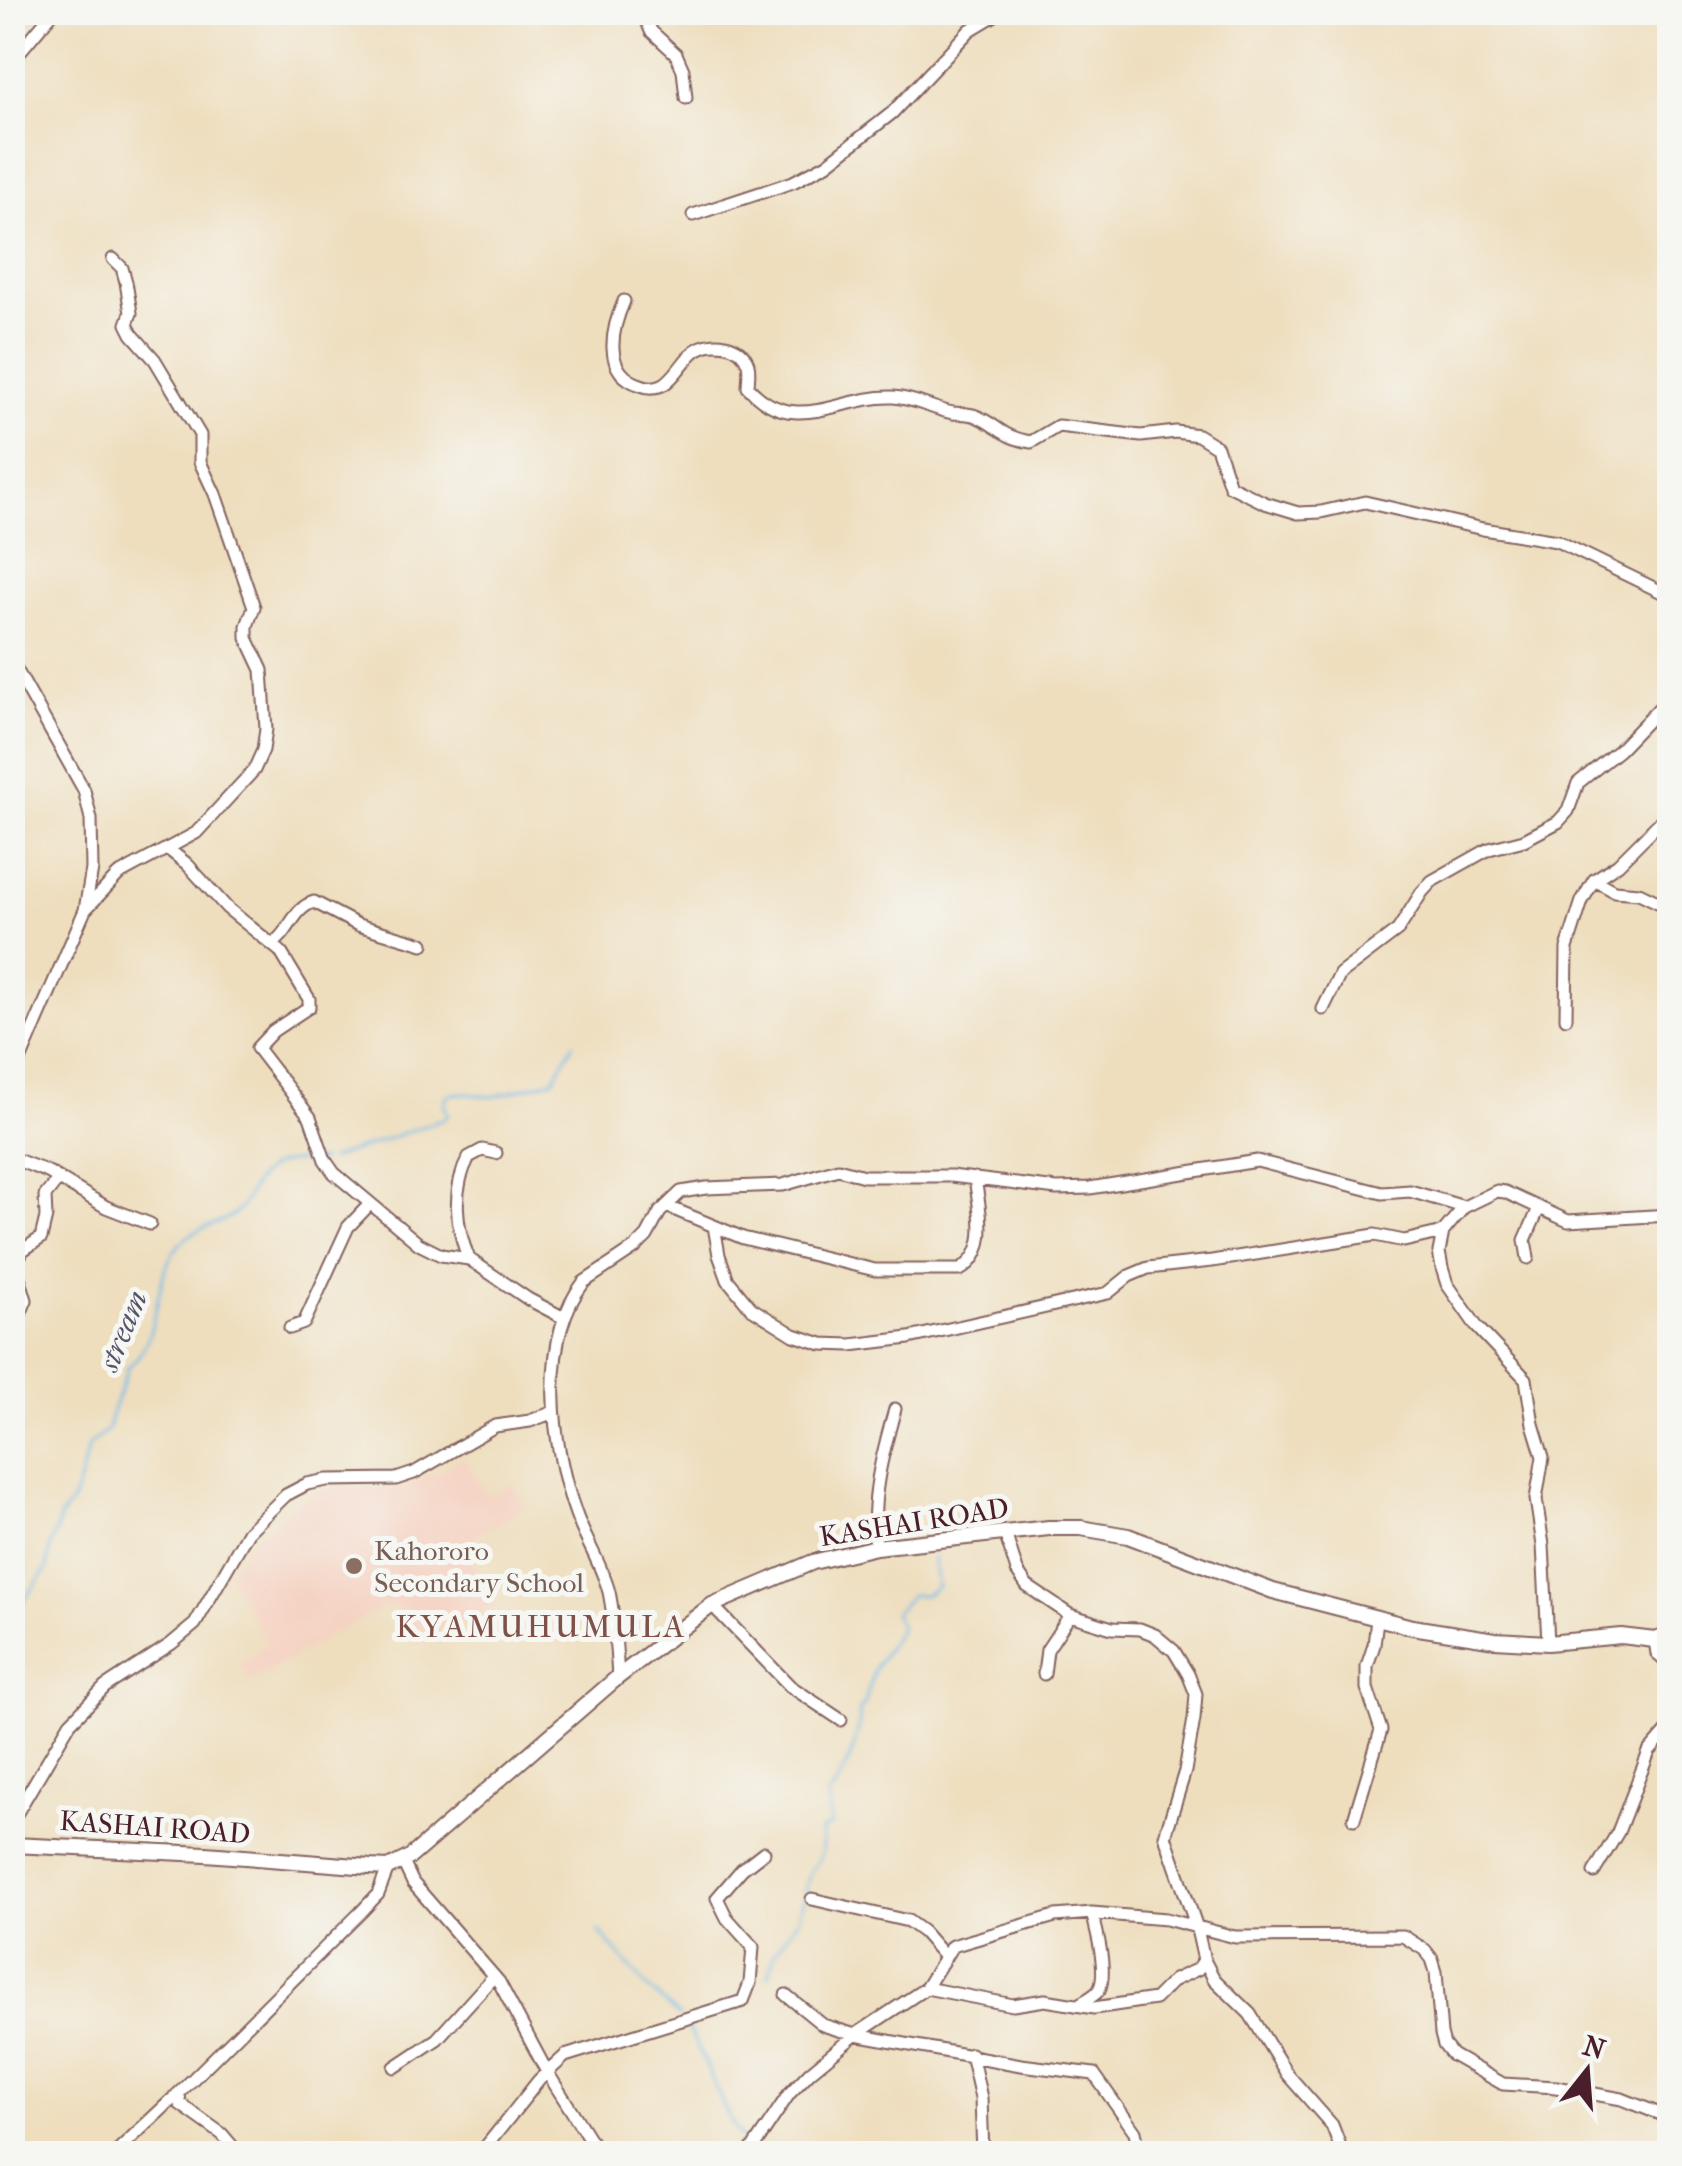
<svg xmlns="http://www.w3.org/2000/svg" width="1682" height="2166" viewBox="0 0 1682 2166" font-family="'IM FELL French Canon',serif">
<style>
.built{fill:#f5d3c2}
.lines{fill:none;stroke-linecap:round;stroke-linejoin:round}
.stream{stroke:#6db9e6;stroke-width:2.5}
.minor-casing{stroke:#83625e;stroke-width:15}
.tertiary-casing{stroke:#83625e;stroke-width:18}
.minor{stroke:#fff;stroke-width:11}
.tertiary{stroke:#fff;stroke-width:14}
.education-dot{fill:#8d6e63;stroke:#f6f6f2;stroke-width:4}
.labels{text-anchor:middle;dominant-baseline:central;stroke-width:10;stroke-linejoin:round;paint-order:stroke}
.street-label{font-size:28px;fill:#4a1f2b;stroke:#f6f6f2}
.education-label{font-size:28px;fill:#785e54;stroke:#f6f6f2;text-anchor:start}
.water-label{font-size:30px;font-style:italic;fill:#56556c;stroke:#f6f6f2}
.quarter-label{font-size:32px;letter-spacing:2.5px;fill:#805149;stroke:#f6f6f2}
</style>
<rect width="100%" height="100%" fill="#f6f6f2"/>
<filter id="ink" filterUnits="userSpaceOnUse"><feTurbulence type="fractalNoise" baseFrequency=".01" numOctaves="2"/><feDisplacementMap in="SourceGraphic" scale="20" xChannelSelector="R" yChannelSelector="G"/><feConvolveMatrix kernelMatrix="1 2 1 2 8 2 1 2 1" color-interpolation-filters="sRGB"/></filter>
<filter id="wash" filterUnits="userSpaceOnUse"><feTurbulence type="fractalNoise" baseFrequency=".0048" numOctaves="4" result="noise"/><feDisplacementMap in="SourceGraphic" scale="40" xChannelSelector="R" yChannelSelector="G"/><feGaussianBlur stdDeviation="2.25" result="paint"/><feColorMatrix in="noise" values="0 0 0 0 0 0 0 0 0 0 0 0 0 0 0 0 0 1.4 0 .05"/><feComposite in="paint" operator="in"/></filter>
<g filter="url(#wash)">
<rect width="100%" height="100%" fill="#eedebe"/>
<path class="built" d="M 464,1458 L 488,1496 L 512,1484 L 525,1508 L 478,1534 L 471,1559 L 495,1604 L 415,1644 L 393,1602 L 250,1681 L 240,1664 L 266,1644 L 229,1574 L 246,1546 L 300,1502 L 325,1488 L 400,1490 Z"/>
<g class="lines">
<path class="stream" d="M 330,1159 L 444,1119 L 448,1115 L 444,1105 L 447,1095 L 461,1093 L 492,1097 L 553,1080 L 574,1043
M 12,1649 L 18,1610 L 47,1568 L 50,1548 L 61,1516 L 72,1502 L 79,1484 L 88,1446 L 108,1430 C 111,1407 123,1390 127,1368 C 163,1339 151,1282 176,1249 C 194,1224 213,1230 234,1214 C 242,1209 246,1198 251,1189 C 270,1155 288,1164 322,1160
M 599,1931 L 648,1988 L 680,2017
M 769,1975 L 775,1952 L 799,1918 L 810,1872 L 819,1860 L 822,1848 L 821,1831 L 831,1825 L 828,1796 C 847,1773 860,1739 860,1708 L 864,1706 L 874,1669 L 899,1630 L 900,1625 L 894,1613 L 911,1595 L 925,1595 L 937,1587 L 933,1556
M 684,2024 C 709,2057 721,2120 750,2147"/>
</g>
</g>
<g filter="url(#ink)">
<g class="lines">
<g class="minor-casing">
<path id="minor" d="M 643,12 L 651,31 L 676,54 L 683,70 L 686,98
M 12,61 L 53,12
M 693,215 L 793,182 L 827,164 L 892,113 L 970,30 L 1000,12
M 624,301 C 612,328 601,373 641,385 C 648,388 657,388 664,384 C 676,377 684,359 696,350 C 712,339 742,343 748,364 C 750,371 748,380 748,387 C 793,438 841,395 893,397 C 914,398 932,409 953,413 C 960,414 968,413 976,416 C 999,426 1001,437 1031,442 L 1058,426 L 1141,436 L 1176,432 L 1198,435 L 1217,447 L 1230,486 L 1265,503 L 1298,513 L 1321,512 L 1365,502 L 1483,529 L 1557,541 L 1670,596
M 12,662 L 84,790 L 91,819 L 92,869 L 85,910 L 12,1079
M 168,849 L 187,864 L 227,908 L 280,951 L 309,999 L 309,1007 L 273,1031 L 257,1048 L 310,1117 L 325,1160 L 334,1173 L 419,1244 L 441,1255 L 469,1259 L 528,1299 L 564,1318
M 1594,880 L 1614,891 L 1639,893 L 1670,908
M 85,910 L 118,875 L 196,833 L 254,770 L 263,750 L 266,729 L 262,670 L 247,638 L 247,626 L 254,607 L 215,494 L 200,462 L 200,435 L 155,360 L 132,334 L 127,324 L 131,313 L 126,282 L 122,268 L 113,259
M 272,944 C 290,933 293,908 314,902 L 358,925 L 423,944
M 1323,1009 L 1340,974 L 1398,930 L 1422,892 L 1432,881 L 1489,849 L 1524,840 L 1558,822 L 1568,811 L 1578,783 L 1619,750 L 1670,697
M 1566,1018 L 1567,948 L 1582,901 L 1594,880 L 1618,864 L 1670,812
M 12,1158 L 48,1172 L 106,1207 L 150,1224
M 666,1206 L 743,1238 L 875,1270 L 960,1270 C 992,1251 979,1209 975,1178
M 1464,1207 L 1443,1232 L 1439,1252 L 1442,1268 L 1447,1284 L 1477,1327 L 1526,1379 L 1533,1424 L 1543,1457 L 1536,1499 L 1543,1545 L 1548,1643
M 714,1226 L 719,1255 L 728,1280 L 751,1308 L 794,1335 L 822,1344 L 851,1345 L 909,1338 L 1108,1293 L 1129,1276 L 1148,1268 L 1212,1261 L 1375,1235 L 1404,1241 L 1443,1232
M 1528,1258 L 1525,1240 L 1539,1208
M 469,1259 C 455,1226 452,1188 469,1157 L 482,1150 L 496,1153
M 290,1328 L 304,1323 L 348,1227 L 369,1205
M 12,1333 L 26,1300 L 16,1267 L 17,1261 L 23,1250 L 41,1238 L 46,1217 L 45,1196 L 59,1178
M 1005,1533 L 1017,1571 L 1027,1586 L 1070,1615 L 1112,1628 L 1140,1629 L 1155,1635 L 1174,1651 L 1188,1674 L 1196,1694 L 1194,1719 L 1185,1771 L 1165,1836 L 1196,1925 L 1204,1960 L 1214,1979 L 1250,2014 L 1287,2074 L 1332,2125 L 1343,2154
M 876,1547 C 870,1499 882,1455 895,1409
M 712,1605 L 790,1686 L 841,1720
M 1655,1640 L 1657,1654 L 1670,1665
M 1044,1674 L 1047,1650 L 1070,1615
M 618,1677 C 616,1649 615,1620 609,1592 C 602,1565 585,1540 576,1514 C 552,1449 538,1340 584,1282 L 635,1248 L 647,1236 L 660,1212 L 681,1192 L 706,1188 L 783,1185 L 838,1169 L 864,1176 L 951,1176 L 1057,1189 L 1090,1188 L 1257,1161 L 1382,1193 L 1410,1191 L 1464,1207 L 1497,1191 L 1505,1192 L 1568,1221 L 1670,1215
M 1354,1819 L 1381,1730 L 1367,1688 L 1367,1666 L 1374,1645 L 1377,1619
M 12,1821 L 70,1723 L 105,1687 L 171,1644 L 195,1624 L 248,1532 L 286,1495 L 307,1484 L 327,1480 L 396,1479 L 414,1473 L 495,1426 L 530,1421 L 554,1412
M 403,1862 L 413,1883 L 499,1982 L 547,2072 L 599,2154
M 1594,1872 L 1618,1832 L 1649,1752 L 1670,1728
M 812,1899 L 908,1921 L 923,1932 L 944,1956
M 926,1988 L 1013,2005 L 1045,2000 L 1094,2008 L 1155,1999 L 1174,1980 L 1198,1969 L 1204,1960
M 786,1995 L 823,2025 L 855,2035 L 1021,2065 L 1094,2074 L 1135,2132 L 1140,2154
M 1078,2005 C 1084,2001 1095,1996 1099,1990 C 1108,1973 1097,1931 1092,1913
M 971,2054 L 981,2098 L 983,2154
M 395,2067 L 437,2039 L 494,1976
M 114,2154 L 179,2093
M 239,2154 L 222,2134 L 180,2104 L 179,2093 L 361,1912 L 378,1894 L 388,1868
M 480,2154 L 539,2080 L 565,2056 L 743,2001 L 750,1983 L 753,1947 L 727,1918 L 717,1898 L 742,1869 L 764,1852
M 749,2154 L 789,2094 L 810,2072 L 855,2035 L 926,1988 L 952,1946 L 1055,1916 L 1092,1913 L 1166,1919 L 1235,1937 L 1403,1936 L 1425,1950 L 1432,1959 L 1436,1972 L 1441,2034 L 1444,2045 L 1452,2055 L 1503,2084 L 1556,2087 L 1622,2099 L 1670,2118"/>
</g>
<g class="tertiary-casing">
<path id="tertiary" d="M 12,1845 L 206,1854 L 370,1867 L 388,1868 L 410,1857 L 618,1677 L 712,1605 L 813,1562 L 876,1547 L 1049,1528 L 1081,1528 L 1128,1536 L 1273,1591 L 1412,1627 L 1495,1640 L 1548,1643 L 1621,1636 L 1655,1640 L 1670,1635"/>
</g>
<use href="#minor" class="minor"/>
<use href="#tertiary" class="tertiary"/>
</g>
</g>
<circle class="education-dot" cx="354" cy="1566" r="10"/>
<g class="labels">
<g class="street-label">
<text transform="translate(914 1522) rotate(-9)">KASHAI ROAD</text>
<text transform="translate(155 1827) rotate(4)">KASHAI ROAD</text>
</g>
<g class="education-label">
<text x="374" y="1550">Kahororo<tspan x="374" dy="32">Secondary School</tspan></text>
</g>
<g class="water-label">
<text transform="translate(123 1331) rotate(-68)">stream</text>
</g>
<g class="quarter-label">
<text x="541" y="1626">KYAMUHUMULA</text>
</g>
</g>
<rect width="1682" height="2166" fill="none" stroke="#f6f6f2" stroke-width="50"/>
<g transform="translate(1587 2071) rotate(17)" stroke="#f6f6f2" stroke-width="8" paint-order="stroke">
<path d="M0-8L18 38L0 25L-18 38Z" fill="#4a1f2b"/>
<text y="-15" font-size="28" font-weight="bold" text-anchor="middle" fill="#4a1f2b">N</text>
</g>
</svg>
